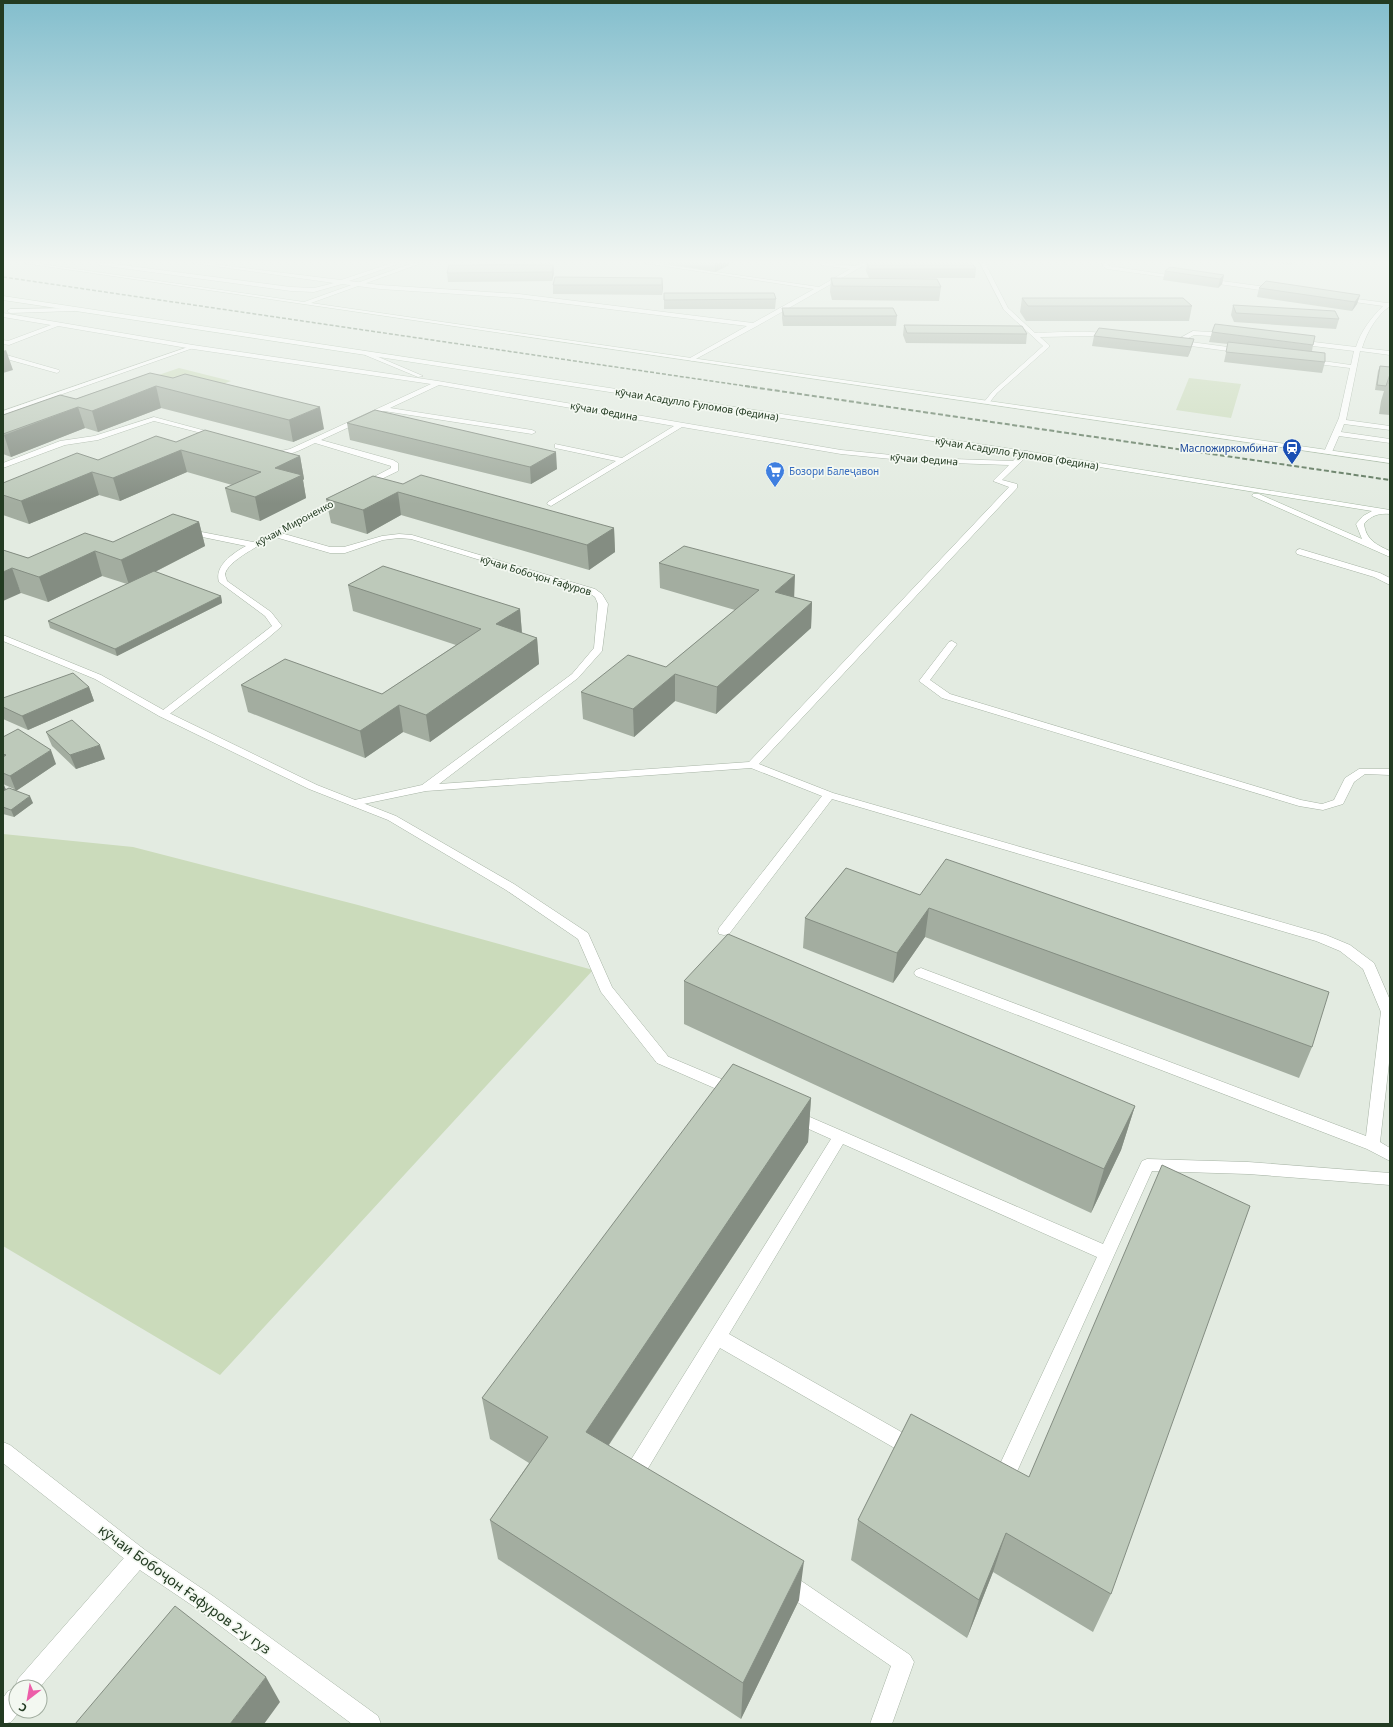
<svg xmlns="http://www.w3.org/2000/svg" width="1393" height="1727" viewBox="0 0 1393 1727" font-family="'Noto Sans',sans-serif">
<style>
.green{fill:#cbdbbb}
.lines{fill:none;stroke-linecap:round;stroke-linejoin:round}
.lane-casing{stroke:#a6b3a4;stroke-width:1}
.street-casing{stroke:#a6b3a4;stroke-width:1}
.secondary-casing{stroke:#a3b6a0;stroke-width:1}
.lane{fill:#fff;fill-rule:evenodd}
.street{fill:#fff;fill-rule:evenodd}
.secondary{fill:#fff;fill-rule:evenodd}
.rail-far1{stroke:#5e775d;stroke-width:1.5;stroke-dasharray:4 2;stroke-linecap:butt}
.rail{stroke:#5e775d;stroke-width:2;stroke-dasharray:5 2.5;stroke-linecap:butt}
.wall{fill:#a3ada0}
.shaded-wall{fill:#848d82}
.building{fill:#bdc9ba;stroke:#848d82}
.labels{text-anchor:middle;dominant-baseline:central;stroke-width:3.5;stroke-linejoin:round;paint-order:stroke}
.far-street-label{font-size:10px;fill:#233b22;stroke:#f3f8f1}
.far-transit-label{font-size:10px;fill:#164399;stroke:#f3f8f1;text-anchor:end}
.far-shop-label{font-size:10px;fill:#366cbe;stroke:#f3f8f1;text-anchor:start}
.near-street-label{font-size:14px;fill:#233b22;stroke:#f3f8f1}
</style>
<rect width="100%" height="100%" fill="#e3ebe1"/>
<path class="green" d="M 179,368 L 231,381 L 197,394 L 144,380 Z
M 1189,378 L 1241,384 L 1231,418 L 1176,410 Z
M 3,834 L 133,847 L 358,905 L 593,970 L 220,1375 L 3,1246 Z"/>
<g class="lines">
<g class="lane-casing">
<path id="lane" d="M 97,263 L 107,263 L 291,287 L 314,288 L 334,283 L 193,263 L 204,263 L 341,280 L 392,263 L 398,263 L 398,264 L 349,281 L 380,285 L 519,294 L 753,323 L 814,289 L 644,263 L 654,263 L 819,287 L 850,269 L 821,265 L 819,263 L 855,266 L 862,263 L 868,263 L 757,326 L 692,361 L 690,360 L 690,358 L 747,326 L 519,298 L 380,289 L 342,284 L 314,292 L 291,291 L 99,265 Z
M 980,263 L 985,263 L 1008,308 L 1035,333 C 1051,333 1102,329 1113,336 L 1110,338 L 1091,336 L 1040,337 L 1049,345 L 1049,347 L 997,393 L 989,403 L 985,403 L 984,402 L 993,391 L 1043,346 L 1004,310 Z
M 1102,263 L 1107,263 L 1109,266 L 1182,277 L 1179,279 L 1107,269 L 1103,266 Z
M 1387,263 L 1390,263 L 1390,266 L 1388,265 Z
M 1207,279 L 1274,288 L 1277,290 L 1274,292 L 1205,282 L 1205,280 Z
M 1342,297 L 1387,303 L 1390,302 L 1390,306 C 1376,316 1367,332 1362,348 L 1390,351 L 1390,355 L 1360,351 L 1346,420 L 1390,426 L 1390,430 L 1344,424 L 1341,432 L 1390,439 L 1390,443 L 1339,436 L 1332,452 L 1328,454 L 1324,452 L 1339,418 L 1350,368 L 1309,363 L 1306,361 L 1309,359 L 1351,365 L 1354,351 L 1297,344 L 1294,342 L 1297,340 L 1356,347 C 1361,331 1371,318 1383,306 L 1340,300 L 1339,299 Z
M 76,308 L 76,310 L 74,311 L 10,313 L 7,311 L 10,309 Z
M 3,313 L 193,345 L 438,381 L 841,450 L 922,458 L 1013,461 L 1022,451 L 1028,451 L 1028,455 L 1002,480 L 1017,484 L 1017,488 L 759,764 L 833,793 L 1326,935 L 1350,945 L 1374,963 L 1390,1000 L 1390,1054 L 1380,1142 L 1390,1148 L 1390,1161 L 1367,1149 L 916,976 L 914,973 L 916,970 L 921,968 L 926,970 L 1366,1136 L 1381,1012 L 1363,969 L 1340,951 L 1316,941 L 832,799 L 729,934 L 724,935 L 719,934 L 718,931 L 719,928 L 822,796 L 751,768 L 426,791 L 354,806 L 350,805 L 348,803 L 350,801 L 422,785 L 572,674 L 594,648 L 598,604 L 595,597 L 589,593 L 411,539 L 399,538 L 383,540 L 345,553 L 330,553 L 275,537 C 264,543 226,561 225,575 C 225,575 227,580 227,581 L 271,612 L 282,626 L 268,638 L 167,716 L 163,717 L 158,714 L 272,626 L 265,616 L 219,582 C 214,566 233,553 246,546 L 183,533 L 183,529 L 186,529 L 253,542 L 342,495 L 345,495 L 345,499 L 281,533 L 330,547 L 344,547 L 382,536 L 399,534 L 412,535 L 595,589 L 602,594 L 608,604 L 602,651 L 578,678 L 439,784 L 749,762 L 1009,487 L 993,481 L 1009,465 L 922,462 L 841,454 L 682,427 L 551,506 L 547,504 L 548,502 L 616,461 L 555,448 L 555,444 L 622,458 L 674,426 L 439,385 L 390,408 L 532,430 L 536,432 L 532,434 L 384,411 L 321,440 L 393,460 L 398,463 L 398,471 L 365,487 L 362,487 L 362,483 L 391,468 L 391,466 L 315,443 C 302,449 281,462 267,451 L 271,449 L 281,451 L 290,449 L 431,384 L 193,349 L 58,326 L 9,345 L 3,344 L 3,340 L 8,341 L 51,325 L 3,317 Z
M 1193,331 L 1227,333 L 1230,335 L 1227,337 L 1194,335 L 1183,341 L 1243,349 L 1246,351 L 1243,353 L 1176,344 L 1173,342 Z
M 365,353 L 369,353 L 423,376 L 418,377 L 365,355 Z
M 3,354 L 59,370 L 60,371 L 57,373 L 3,358 Z
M 154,417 L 221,435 L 217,437 L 154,421 L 98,440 L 65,445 L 3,468 L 3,463 L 60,441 L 94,436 Z
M 1300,549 L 1380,573 L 1390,578 L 1390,585 L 1374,577 L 1297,554 L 1296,552 L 1297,550 Z
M 952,641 L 957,644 L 930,680 L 950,694 L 1301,800 L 1322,804 L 1334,800 L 1345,778 L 1359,769 L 1390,769 L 1390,775 L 1365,774 L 1354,782 L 1343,804 L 1323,810 L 1299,806 L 942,698 L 919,681 L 949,642 Z
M 662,1054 L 738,1086 L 740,1090 L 738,1094 L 733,1096 L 728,1094 L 657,1063 L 655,1059 L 657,1055 Z
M 796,1111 L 1103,1244 L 1142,1161 L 1147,1159 L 1248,1162 L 1390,1173 L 1390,1185 L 1248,1174 L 1152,1171 L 1015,1476 L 996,1484 L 989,1482 L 987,1475 L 989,1468 L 1001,1462 L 1097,1257 L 843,1144 L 729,1334 L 919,1442 L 921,1448 L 919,1454 L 912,1457 L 905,1454 L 720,1348 L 638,1485 L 631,1487 L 624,1485 L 622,1478 L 624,1471 L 831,1139 L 791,1121 L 789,1117 L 791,1113 Z
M 138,1547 L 145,1550 L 148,1557 L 145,1564 L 40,1687 L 16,1687 L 16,1711 L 20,1711 L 11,1722 L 3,1724 L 3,1698 L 8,1691 L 16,1688 L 15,1687 L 18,1679 L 131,1550 Z
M 787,1573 L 794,1576 L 910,1655 L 914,1662 L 892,1724 L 870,1724 L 891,1666 L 780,1590 L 777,1583 L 780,1576 Z"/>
</g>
<g class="street-casing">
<path id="street" d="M 191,346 L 196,347 L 3,415 L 3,411 Z
M 3,635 L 101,675 L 167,712 L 317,785 L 396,816 L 514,884 L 588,933 L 612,987 L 667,1055 L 669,1059 L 667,1063 L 662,1064 L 657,1063 L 601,992 L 578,939 L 506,890 L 388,820 L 309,789 L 159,716 L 95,679 L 3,641 Z
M 3,1442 L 10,1445 L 145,1550 L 213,1596 L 378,1716 L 381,1724 L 352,1724 L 199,1610 L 131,1564 L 3,1463 Z"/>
</g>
<g class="secondary-casing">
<path id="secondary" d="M 24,263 L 34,263 L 304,302 L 413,263 L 419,263 L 419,264 L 311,303 L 1390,459 L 1390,463 Z
M 3,296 L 1025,451 L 1390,510 L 1390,514 C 1380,513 1371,515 1364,524 C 1366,540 1377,545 1390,551 L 1390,557 L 1252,496 L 1253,494 L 1259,494 L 1362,539 L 1356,524 L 1363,516 L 1372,511 L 1025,455 L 3,300 Z"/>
</g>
<use href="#lane" class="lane"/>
<use href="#street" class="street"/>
<use href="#secondary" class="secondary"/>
<path class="rail-far1" d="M 3,277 L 752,387"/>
<path class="rail" d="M 745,386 L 1390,480"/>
</g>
<path class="wall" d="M 657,262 L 729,262 L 729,265 L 715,272 Z
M 867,262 L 976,269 L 975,278 L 882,278 L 941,287 L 939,301 L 832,300 L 830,292 L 831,278 L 869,278 L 866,271 Z
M 1273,262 L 1293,262 L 1291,265 Z
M 553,264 L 554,273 L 552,281 L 448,282 L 447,273 Z
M 1165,271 L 1224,275 L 1222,284 L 1218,288 L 1163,280 Z
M 662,278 L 663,287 L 662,295 L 553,294 L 553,285 Z
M 1259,288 L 1360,295 L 1357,304 L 1352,311 L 1257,297 Z
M 664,293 L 776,299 L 775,309 L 664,309 Z
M 1022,298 L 1192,306 L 1189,321 L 1026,321 L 1020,312 Z
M 1233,305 L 1339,319 L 1336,329 L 1234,322 L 1231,315 Z
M 782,308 L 897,316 L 896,326 L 783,326 L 782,318 Z
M 904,325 L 1027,334 L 1026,344 L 906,343 L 903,335 Z
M 1212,332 L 1313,345 L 1312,351 L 1325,362 L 1322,373 L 1224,362 L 1228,344 L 1209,342 Z
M 1094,336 L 1194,339 L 1191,349 L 1188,357 L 1092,346 Z
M 1380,366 L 1390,367 L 1390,415 L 1379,414 L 1381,401 L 1384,391 L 1375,390 L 1378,371 Z
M 150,373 L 324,429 L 293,442 L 161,408 L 98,432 L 85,428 L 11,457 L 3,454 L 3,415 L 76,399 Z
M 347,423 L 557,469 L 531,484 L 350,440 Z
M 176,442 L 300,456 L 304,479 L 303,480 L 306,498 L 260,521 L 231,512 L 225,488 L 232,485 L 187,472 L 120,501 L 99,495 L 29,524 L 3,515 L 3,483 L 98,460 Z
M 403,484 L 614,528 L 615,552 L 589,570 L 401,515 L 367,534 L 331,523 L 326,499 Z
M 199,522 L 205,546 L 155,572 L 221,596 L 222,603 L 117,656 L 50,628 L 48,621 L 127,584 L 102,576 L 48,602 L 21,593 L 3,550 L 28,558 L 113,542 Z
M 659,563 L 812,602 L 811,628 L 716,714 L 675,701 L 634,737 L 583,719 L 581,692 L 666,667 L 735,610 L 660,588 Z
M 348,585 L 520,609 L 522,633 L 537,638 L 539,664 L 430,742 L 403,732 L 365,758 L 248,712 L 241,685 L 382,694 L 456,645 L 353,611 Z
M 89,687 L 94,701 L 28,730 L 3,719 L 3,698 Z
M 46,732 L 105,759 L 76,769 L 52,746 Z
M 3,737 L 56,764 L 16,791 L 33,803 L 14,817 L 3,814 L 3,785 L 6,789 L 14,789 L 3,784 Z
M 846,868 L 1312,1047 L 1299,1078 L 925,937 L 893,983 L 803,948 L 805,918 Z
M 684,981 L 1135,1106 L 1121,1150 L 1091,1213 L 684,1024 Z
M 811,1098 L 808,1142 L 609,1445 L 799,1600 L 741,1719 L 498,1559 L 490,1520 L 529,1463 L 490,1439 L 482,1398 Z
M 911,1414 L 1111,1594 L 1093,1632 L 993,1572 L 967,1638 L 851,1560 L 858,1520 Z"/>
<path class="shaded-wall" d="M 715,262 L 729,262 L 729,265 L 715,272 Z
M 553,264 L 554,273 L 552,281 L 552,272 Z
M 1224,275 L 1222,284 L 1218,288 L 1220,279 Z
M 662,278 L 663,287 L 662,295 Z
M 1360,295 L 1357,304 L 1352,311 L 1355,302 Z
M 1194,339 L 1191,349 L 1188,357 L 1191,347 Z
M 6,350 L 13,370 L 3,373 L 3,351 Z
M 156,386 L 161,408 L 98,432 L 92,411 Z
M 78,407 L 85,428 L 11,457 L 4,435 Z
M 320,407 L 324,429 L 293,442 L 289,420 Z
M 181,450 L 187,472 L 120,501 L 113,478 Z
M 556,452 L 557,469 L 531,484 L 530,467 Z
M 300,456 L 304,479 L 303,480 L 306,498 L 260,521 L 255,497 L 275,468 Z
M 92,472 L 99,495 L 29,524 L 21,501 Z
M 398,492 L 401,515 L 367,534 L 363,510 Z
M 199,522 L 205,546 L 129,585 L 121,560 Z
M 614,528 L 615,552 L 589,570 L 587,545 Z
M 95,551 L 102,576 L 48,602 L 39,577 Z
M 12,568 L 21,593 L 3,601 L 3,572 Z
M 795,575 L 794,601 L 775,592 Z
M 221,596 L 222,603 L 117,656 L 115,649 Z
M 812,602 L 811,628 L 716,714 L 717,687 Z
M 520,609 L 522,635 L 496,624 Z
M 537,638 L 539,664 L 430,742 L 426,715 Z
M 675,674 L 675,701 L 634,737 L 633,709 Z
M 89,687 L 94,701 L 28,730 L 22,716 Z
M 399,705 L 403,732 L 365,758 L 360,731 Z
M 100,745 L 105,759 L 76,769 L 70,755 Z
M 51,750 L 56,764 L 16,791 L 10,776 Z
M 4,785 L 7,793 L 3,795 L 3,786 Z
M 30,796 L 33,803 L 14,817 L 11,810 Z
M 929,908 L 925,937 L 893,983 L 897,953 Z
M 811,1098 L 808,1142 L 590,1473 L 586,1432 Z
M 1135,1106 L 1121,1150 L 1091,1213 L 1104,1169 Z
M 1006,1533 L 993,1572 L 967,1638 L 979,1600 Z
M 804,1561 L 799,1600 L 741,1719 L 743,1683 Z
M 266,1677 L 280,1702 L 264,1724 L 230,1724 Z"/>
<path class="building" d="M 867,262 L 972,263 L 976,269 L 869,269 Z
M 553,264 L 552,272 L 447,273 L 449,265 Z
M 1170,267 L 1224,275 L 1220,279 L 1165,271 Z
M 555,277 L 662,278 L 662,285 L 553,285 Z
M 831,278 L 937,279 L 941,287 L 833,286 Z
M 1266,281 L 1360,295 L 1355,302 L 1259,288 Z
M 664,293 L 774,293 L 776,299 L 664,300 Z
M 1022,298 L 1183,298 L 1192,306 L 1028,306 Z
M 1233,305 L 1335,311 L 1339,319 L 1236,313 Z
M 782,308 L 893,308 L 897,316 L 784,316 Z
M 1215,324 L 1315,336 L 1313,345 L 1212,332 Z
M 904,325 L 1022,326 L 1027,334 L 907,333 Z
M 1099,328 L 1194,339 L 1191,347 L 1094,336 Z
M 1228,342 L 1325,353 L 1325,362 L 1226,352 Z
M 1380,366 L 1390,367 L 1390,374 L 1386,386 L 1377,385 Z
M 150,373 L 173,378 L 185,374 L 320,407 L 289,420 L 156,386 L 92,411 L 78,407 L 3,434 L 3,415 L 60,395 L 76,399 Z
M 1390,376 L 1390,384 L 1389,384 Z
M 375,410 L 556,452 L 530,467 L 347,423 Z
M 205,430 L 300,456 L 275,468 L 302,475 L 255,497 L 225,488 L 261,472 L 181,450 L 113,478 L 92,472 L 21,501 L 3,495 L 3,483 L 77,453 L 98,460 L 156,436 L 176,442 Z
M 421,475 L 614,528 L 587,545 L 398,492 L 363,510 L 326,499 L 373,476 L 403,484 Z
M 173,514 L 199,522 L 121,560 L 95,551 L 39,577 L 12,568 L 3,572 L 3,550 L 28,558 L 85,533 L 113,542 Z
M 684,546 L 795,575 L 775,592 L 812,602 L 717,687 L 675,674 L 633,709 L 581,692 L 628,655 L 666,667 L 759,590 L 659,563 Z
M 383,566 L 520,609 L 496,624 L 537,638 L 426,715 L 399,705 L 360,731 L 241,685 L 285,659 L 382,694 L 481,629 L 348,585 Z
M 154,571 L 221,596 L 115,649 L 48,621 Z
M 73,673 L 89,687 L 22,716 L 3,707 L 3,698 Z
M 72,720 L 100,745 L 70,755 L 46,732 Z
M 18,729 L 51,750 L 10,776 L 3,773 L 3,757 L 6,755 L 3,754 L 3,737 Z
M 9,788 L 30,796 L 11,810 L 3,807 L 3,791 Z
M 946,859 L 1329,992 L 1312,1047 L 929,908 L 897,953 L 805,918 L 846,868 L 920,895 Z
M 728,934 L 1135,1106 L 1104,1169 L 684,981 Z
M 733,1064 L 811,1098 L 586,1432 L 804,1561 L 743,1683 L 490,1520 L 548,1437 L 482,1398 Z
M 1162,1165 L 1250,1206 L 1111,1594 L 1006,1533 L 979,1600 L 858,1520 L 911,1414 L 1029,1477 Z
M 175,1606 L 266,1677 L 230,1724 L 75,1724 Z"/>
<linearGradient id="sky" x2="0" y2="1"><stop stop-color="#83becd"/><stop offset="0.52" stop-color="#f2f6f2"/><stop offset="1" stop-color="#f2f6f2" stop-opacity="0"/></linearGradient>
<rect width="1393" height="504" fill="url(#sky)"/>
<defs>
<g id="station-pin" transform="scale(1)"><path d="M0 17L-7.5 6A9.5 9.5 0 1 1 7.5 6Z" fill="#1a4fb4" stroke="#f3f8f1"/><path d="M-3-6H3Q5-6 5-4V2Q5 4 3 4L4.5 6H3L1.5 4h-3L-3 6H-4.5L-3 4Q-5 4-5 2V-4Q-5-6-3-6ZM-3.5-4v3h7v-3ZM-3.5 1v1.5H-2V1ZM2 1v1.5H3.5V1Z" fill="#fff"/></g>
<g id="supermarket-pin" transform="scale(1)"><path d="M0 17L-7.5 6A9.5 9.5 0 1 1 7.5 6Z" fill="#3f7fe0" stroke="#f3f8f1"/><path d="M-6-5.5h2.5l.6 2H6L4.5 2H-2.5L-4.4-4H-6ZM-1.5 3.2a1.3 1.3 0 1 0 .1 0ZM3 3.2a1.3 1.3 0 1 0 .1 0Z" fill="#fff"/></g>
</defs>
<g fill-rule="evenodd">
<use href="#station-pin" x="1292" y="448"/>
<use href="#supermarket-pin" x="775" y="471"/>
</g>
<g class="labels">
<g class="far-street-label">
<text transform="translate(697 404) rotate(9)">кӯчаи Асадулло Ғуломов (Федина)</text>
<text transform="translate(604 411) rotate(10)">кӯчаи Федина</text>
<text transform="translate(1017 453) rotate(9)">кӯчаи Асадулло Ғуломов (Федина)</text>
<text transform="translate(924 459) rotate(4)">кӯчаи Федина</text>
<text transform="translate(294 523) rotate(-28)">кӯчаи Мироненко</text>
<text transform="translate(536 575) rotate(17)">кӯчаи Бобоҷон Ғафуров</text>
</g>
<g class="far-transit-label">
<text x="1278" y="448">Масложиркомбинат</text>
</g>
<g class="far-shop-label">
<text x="789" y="471">Бозори Балеҷавон</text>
</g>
<g class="near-street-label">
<text transform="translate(185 1589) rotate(36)">кӯчаи Бобоҷон Ғафуров 2-у гуз</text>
</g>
</g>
<rect width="1393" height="1727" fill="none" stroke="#233b22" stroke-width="8"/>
<g transform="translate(28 1699) rotate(211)"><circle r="19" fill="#f3f8f1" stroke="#a0ac9e"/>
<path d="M0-3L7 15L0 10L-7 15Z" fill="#ec5ea9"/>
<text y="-6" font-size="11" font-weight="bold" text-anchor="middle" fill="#233b22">С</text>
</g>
</svg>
